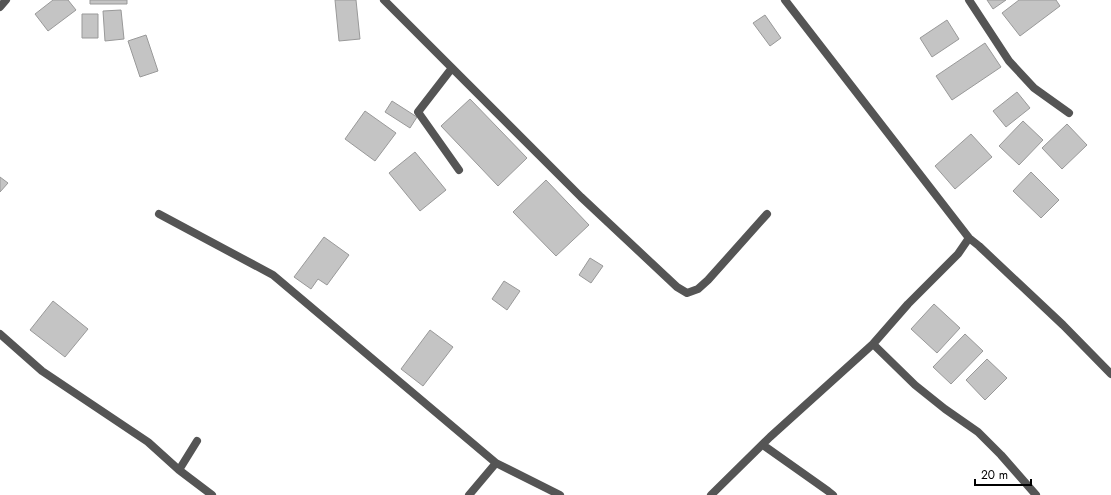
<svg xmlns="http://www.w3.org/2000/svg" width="1111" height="495" viewBox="0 0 1111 495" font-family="Jost,sans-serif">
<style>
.building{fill:#c4c4c4;stroke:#999}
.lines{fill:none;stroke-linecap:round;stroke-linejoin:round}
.minor{stroke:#555;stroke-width:8}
</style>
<rect width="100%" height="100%" fill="#fff"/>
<path class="building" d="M 53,0 L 68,0 L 76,10 L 48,31 L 35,14 Z
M 90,0 L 127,0 L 127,4 L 90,4 Z
M 335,0 L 356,0 L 360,39 L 339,41 Z
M 987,0 L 1006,0 L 993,9 Z
M 1019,0 L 1056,0 L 1060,6 L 1020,36 L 1002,13 Z
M 121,10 L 124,39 L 105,41 L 103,11 Z
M 82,14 L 98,14 L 98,38 L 82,38 Z
M 765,15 L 781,38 L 770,46 L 753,23 Z
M 947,20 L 959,39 L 932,57 L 920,38 Z
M 146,35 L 158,71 L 140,77 L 128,41 Z
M 985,43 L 1001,67 L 952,100 L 936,76 Z
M 1017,92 L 1030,108 L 1006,127 L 993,111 Z
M 470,99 L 527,158 L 498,186 L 441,126 Z
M 392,101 L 417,117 L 410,128 L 385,112 Z
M 365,111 L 396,133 L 375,161 L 345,139 Z
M 1023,121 L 1043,140 L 1019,165 L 999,146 Z
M 1067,124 L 1087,145 L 1062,169 L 1042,148 Z
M 971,134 L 992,157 L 955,189 L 935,166 Z
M 415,152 L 446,190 L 420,211 L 389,173 Z
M 1031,172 L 1059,200 L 1041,218 L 1013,191 Z
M 0,177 L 8,183 L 0,192 Z
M 546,180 L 589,225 L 556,256 L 513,212 Z
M 324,237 L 349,255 L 327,285 L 318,279 L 311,289 L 294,277 Z
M 590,258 L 603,266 L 591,283 L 579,275 Z
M 504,281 L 520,291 L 507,310 L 492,299 Z
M 53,301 L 88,329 L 65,357 L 30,330 Z
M 934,304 L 960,328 L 937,353 L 911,329 Z
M 430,330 L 453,347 L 423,386 L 401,369 Z
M 965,334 L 983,351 L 951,384 L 933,367 Z
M 987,359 L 1007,378 L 985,400 L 966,380 Z"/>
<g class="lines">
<path class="minor" d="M 384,0 L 581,197 L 677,287 L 687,293 L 698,289 L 708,280 L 767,214
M 785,0 L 969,238 L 979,246 L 1063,325 L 1111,374
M 969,0 L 1009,61 L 1034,88 L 1069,113
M 0,7 L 6,0
M 452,68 L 418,112 L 459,170
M 159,214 L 273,275 L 496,463 L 560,495
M 0,334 L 42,371 L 148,442 L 179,470 L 212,495
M 873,344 L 915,385 L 945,409 L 978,432 L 1001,455 L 1036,495
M 763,445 L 828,491 L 833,495
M 179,470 L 197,441
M 469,495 L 496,463
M 711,495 L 770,437 L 873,344 L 908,304 L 958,254 L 969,238"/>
</g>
<path d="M975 479v6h56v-6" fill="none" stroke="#000000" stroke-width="2"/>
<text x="981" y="479" font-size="12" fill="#000000" stroke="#ffffff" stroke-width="3" paint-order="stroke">20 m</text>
</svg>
